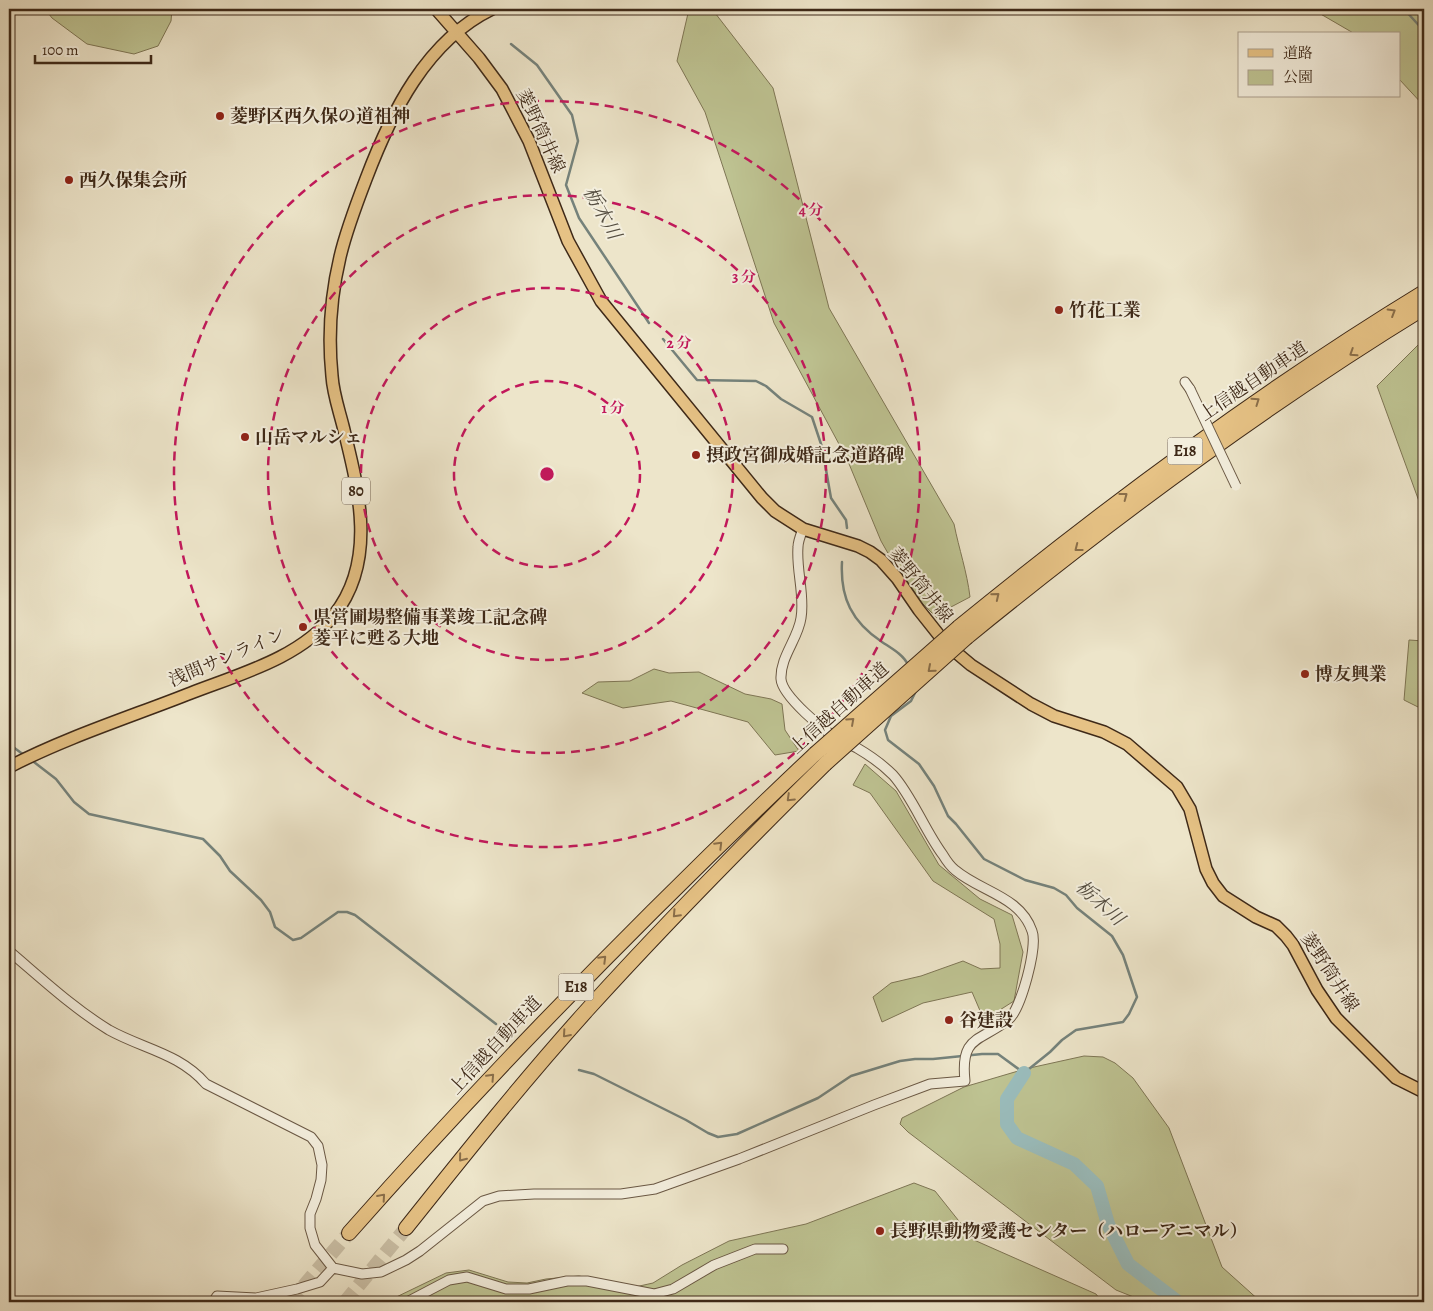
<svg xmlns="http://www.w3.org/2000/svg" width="1433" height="1311" viewBox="0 0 1433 1311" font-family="Alegreya,'Noto Serif JP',serif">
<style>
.green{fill:#bec392;stroke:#7e7655}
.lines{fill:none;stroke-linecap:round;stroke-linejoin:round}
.stream{stroke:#75827b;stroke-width:2.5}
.river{stroke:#9abdbd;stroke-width:14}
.highway-tunnel{stroke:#cabfa6;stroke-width:14;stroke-dasharray:14 7;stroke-linecap:butt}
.minor-casing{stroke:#6a5844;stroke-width:11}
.major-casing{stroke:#3e2918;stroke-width:14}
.highway-casing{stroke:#3e2918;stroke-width:16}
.minor{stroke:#f3eedd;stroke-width:9}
.major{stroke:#e6c285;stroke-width:11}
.highway{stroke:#e6c285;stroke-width:14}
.minor-bridge-casing{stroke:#6a5844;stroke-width:11;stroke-linecap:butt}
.highway-bridge-casing{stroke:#3e2918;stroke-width:16;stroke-linecap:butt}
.minor-bridge{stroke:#f3eedd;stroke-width:9}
.highway-bridge{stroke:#e6c285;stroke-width:14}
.oneway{stroke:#8a6e49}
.ring{fill:none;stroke:#c2185b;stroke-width:2.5;stroke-dasharray:9 6}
.poi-dot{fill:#8f2418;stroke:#f3eedd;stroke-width:2}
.labels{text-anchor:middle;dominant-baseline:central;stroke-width:4;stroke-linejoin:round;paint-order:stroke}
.shield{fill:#f3eedd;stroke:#746453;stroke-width:1}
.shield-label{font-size:16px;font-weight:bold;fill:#3e2918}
.poi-label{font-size:18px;font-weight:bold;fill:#3e2918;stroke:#f3eedd;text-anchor:start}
.street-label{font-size:18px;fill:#3e2918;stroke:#f3eedd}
.water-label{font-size:19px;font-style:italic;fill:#554e41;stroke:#f3eedd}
.centre{fill:#c2185b;stroke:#f3eedd;stroke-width:2.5}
.ring-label{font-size:15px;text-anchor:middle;font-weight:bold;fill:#c2185b;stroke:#f3eedd;stroke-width:4;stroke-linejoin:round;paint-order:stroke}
</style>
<rect width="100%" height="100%" fill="#ede5ca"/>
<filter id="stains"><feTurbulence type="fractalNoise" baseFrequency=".004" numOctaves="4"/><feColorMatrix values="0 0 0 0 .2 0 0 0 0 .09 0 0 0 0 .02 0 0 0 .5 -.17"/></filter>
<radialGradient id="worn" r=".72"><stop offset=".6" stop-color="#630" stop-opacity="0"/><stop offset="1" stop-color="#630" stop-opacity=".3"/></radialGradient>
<path class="green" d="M 45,9 L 172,9 L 171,21 L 158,46 L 134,54 L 87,44 L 52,18 Z
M 689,9 L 712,9 L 773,88 L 829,308 L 954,524 C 959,549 967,572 970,597 L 951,607 L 937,618 L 909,590 L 881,541 L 847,459 L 774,323 L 705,112 L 677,61 Z
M 1312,9 L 1424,9 L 1424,106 L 1399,79 L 1399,34 L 1355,34 Z
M 1424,339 L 1424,515 L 1377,386 Z
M 1409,640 L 1424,641 L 1424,710 L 1404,700 Z
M 654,669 L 669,673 L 699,672 L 745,694 L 771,699 L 782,704 L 785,730 L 799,751 L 775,755 L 748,722 L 671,701 L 623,708 L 582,693 L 598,682 L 630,681 Z
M 865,764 L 896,791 L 939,865 L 980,899 L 1012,915 L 1023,952 L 1014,1001 L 984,1020 L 972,992 L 923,1003 L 882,1022 L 873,997 L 891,983 L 921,976 L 963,961 L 981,969 L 1000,968 L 1000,944 L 994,919 L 933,881 L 870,793 L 853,785 Z
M 1084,1056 L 1103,1057 L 1115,1063 L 1133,1078 L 1169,1128 L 1222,1267 L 1261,1302 L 1146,1302 L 1116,1290 L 908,1132 L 900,1124 L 902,1118 L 964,1087 L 1025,1069 Z
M 914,1183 L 935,1191 L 974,1240 L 1096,1294 L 1102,1302 L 386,1302 L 446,1273 L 469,1270 L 508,1282 L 527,1283 L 546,1279 L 579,1276 L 635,1287 L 653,1283 L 682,1265 L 729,1241 L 806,1224 Z"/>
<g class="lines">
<path class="stream" d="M 1404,9 L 1424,31
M 511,44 L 537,65 L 572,115 L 578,141 L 566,185 L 579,218 L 649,323
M 663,339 L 697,380 L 756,381 L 766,386 L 781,399 L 812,417 L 822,447 L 831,498 L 846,520 L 847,528
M 842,562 C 840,598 852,622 882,642 C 891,648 904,655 908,665
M 9,744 L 24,755
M 30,759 L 56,779 L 74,802 L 89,814 L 203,839 L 220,856 L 230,871 L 261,900 L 270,912 L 275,927 L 293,940 L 301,938 L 338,912 L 347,912 L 355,915 L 496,1024
M 579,1070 L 594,1074 L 686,1120 L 708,1133 L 718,1137 L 737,1134 L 818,1098 L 851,1076 L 900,1061 L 915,1059 L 933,1059 L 982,1054 L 998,1054 L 1024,1073 L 1050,1052 L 1062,1040 L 1076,1030 L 1123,1022 L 1129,1014 L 1137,997 L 1123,955 L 1112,936 L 1077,908 L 1066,895 L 1054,888 L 1025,880 L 984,859 L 956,824 L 948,816 L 934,786 L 919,764 L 888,740 L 885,730 L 891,716 L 911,701 L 916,691"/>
<path class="river" d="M 1024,1073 L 1007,1099 L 1007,1124 L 1017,1138 L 1074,1164 L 1097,1186 L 1108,1224 L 1128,1264 L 1178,1302"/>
<path class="highway-tunnel" d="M 290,1302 L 349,1233
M 345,1302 L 406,1228"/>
<g class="minor-casing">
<path id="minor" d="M 1185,382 L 1190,389
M 9,951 C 41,978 73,1008 109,1030 C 143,1049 179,1053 206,1084 L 311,1137 L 318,1146 L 322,1165 L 321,1180 L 316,1199 L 310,1214 L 310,1228 L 315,1245 L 333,1268 L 362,1274 L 381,1272 L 406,1260 L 420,1251 L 483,1201 L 499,1196 L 534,1194 L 621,1194 L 655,1189 L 739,1159 L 874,1105 L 930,1084 L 965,1081 C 960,1035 980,1042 1008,1020 C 1021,1010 1038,946 1032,931 C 1020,896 981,892 955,870 C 950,866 946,860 943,855 C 925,831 912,796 893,775 C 883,765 869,755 857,748 C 851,745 845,743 840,740 C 825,732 782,696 781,679 C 780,657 798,639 801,618 C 805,595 796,570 798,547 C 798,541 801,534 803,529
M 213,1302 L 217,1296 L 256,1298 L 297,1289 L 320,1282 L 333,1268
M 407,1302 L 449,1280 L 467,1277 L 506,1289 L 529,1289 L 567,1281 L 587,1281 L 654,1294 L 673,1289 L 714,1265 L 755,1249 L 783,1249"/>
</g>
<g class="major-casing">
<path id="major" d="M 436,9 L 479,58 L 502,89 L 529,141 L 568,241 L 601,301 L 762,498 L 775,511 L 803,529 L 858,546 L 870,552 L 881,560 L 897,578 L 919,610 L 946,644 L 971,665 L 1031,704 L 1054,716 L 1104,732 L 1127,744 L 1177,787 L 1190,809 L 1206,869 L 1213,883 L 1223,896 L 1256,917 L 1276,926 L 1286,936 L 1293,945 L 1317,990 L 1336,1018 L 1396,1078 L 1424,1092
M 9,767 C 67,737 130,717 191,693 C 240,674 300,658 334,615 C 378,560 358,487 343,426 C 339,410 333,393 332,376 C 328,337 331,295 340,257 C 346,231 356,205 366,179 C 391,113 426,41 492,9"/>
</g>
<g class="highway-casing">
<path id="highway" d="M 959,627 C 1107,506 1260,392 1424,292
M 967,637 C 1113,518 1264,406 1424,308
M 406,1228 C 465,1154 524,1080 588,1009 C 664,925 744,844 825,764
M 349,1233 C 497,1065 653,907 815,754"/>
</g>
<use href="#minor" class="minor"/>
<use href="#major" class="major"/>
<use href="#highway" class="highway"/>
<g class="minor-bridge-casing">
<path id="minor-bridge" d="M 1190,389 L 1236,486"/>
</g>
<g class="highway-bridge-casing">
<path id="highway-bridge" d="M 815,754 L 959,627
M 825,764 L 967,637"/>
</g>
<use href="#minor-bridge" class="minor-bridge"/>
<use href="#highway-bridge" class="highway-bridge"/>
</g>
<defs><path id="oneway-chevron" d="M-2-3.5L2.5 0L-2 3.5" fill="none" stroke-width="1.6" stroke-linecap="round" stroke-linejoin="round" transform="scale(1.25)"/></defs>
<g class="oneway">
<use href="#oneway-chevron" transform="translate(1392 312) rotate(-31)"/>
<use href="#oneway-chevron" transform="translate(1353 353) rotate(147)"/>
<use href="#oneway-chevron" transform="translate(1256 401) rotate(-35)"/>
<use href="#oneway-chevron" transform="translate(1124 496) rotate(-37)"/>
<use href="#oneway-chevron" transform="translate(1078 548) rotate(142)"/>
<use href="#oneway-chevron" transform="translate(996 596) rotate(-39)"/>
<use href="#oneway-chevron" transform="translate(931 669) rotate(139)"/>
<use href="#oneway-chevron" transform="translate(851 721) rotate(-42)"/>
<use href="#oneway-chevron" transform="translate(790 798) rotate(136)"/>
<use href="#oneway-chevron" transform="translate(719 845) rotate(-45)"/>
<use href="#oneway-chevron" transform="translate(676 914) rotate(133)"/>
<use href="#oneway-chevron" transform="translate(603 959) rotate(-45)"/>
<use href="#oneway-chevron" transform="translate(566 1034) rotate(131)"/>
<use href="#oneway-chevron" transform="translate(491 1077) rotate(-47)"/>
<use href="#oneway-chevron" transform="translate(462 1158) rotate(129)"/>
<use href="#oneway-chevron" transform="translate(382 1197) rotate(-49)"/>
</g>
<g class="ring">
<circle cx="547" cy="474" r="93"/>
<circle cx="547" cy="474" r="186"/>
<circle cx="547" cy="474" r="279"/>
<circle cx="547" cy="474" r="373"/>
</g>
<g class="poi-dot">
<circle cx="220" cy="116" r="5"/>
<circle cx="69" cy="180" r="5"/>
<circle cx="1059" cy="310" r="5"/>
<circle cx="245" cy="437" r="5"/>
<circle cx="696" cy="455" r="5"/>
<circle cx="303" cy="627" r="5"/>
<circle cx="1305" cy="674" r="5"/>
<circle cx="949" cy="1020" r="5"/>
<circle cx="880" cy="1231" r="5"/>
</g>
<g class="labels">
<g class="shield">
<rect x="1167.5" y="437.5" width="35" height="27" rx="4"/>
<rect x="342" y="477.5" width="28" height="27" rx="4"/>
<rect x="558.5" y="973.5" width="35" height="27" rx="4"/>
</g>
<g class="shield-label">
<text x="1185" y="451">E18</text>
<text x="356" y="491">80</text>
<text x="576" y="987">E18</text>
</g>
<g class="poi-label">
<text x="230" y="116">菱野区西久保の道祖神</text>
<text x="79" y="180">西久保集会所</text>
<text x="1069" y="310">竹花工業</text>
<text x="255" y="437">山岳マルシェ</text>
<text x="706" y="455">摂政宮御成婚記念道路碑</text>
<text x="313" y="617">県営圃場整備事業竣工記念碑<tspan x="313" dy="21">菱平に甦る大地</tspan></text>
<text x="1315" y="674">博友興業</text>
<text x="959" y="1020">谷建設</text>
<text x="890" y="1231">長野県動物愛護センター（ハローアニマル）</text>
</g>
<g class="street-label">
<text transform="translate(541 131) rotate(65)">菱野筒井線</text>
<text transform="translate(1253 381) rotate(-34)">上信越自動車道</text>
<text transform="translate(921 585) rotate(51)">菱野筒井線</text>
<text transform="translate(227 657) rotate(-23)">浅間サンライン</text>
<text transform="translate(839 708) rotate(-42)">上信越自動車道</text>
<text transform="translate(1330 972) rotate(57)">菱野筒井線</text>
<text transform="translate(495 1045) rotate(-47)">上信越自動車道</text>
</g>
<g class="water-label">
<text transform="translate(602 213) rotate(61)">栃木川</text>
<text transform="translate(1100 903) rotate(42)">栃木川</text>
</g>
</g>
<circle cx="547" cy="474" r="8" class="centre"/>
<g class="ring-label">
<text x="811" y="215">4 分</text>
<text x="744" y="282">3 分</text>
<text x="679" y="348">2 分</text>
<text x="613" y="413">1 分</text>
</g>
<rect width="1433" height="1311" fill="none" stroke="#ede5ca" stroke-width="30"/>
<rect x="10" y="10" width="1413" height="1291" fill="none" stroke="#3e2918" stroke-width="2.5"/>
<rect x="15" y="15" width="1403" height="1281" fill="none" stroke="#3e2918"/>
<rect x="1238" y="32" width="162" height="65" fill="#f3eedd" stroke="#ab9f8e"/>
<rect x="1248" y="49" width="25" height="8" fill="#e6c285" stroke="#ab9f8e"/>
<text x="1283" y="58" font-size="15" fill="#3e2918">道路</text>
<rect x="1248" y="70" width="25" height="15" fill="#bec392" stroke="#ab9f8e"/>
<text x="1283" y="82" font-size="15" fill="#3e2918">公園</text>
<path d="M35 55v8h116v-8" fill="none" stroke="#3e2918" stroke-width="2.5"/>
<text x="42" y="55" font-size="15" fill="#3e2918" stroke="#f3eedd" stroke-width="4" paint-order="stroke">100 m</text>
<rect width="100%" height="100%" filter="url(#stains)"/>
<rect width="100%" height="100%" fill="url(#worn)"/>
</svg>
